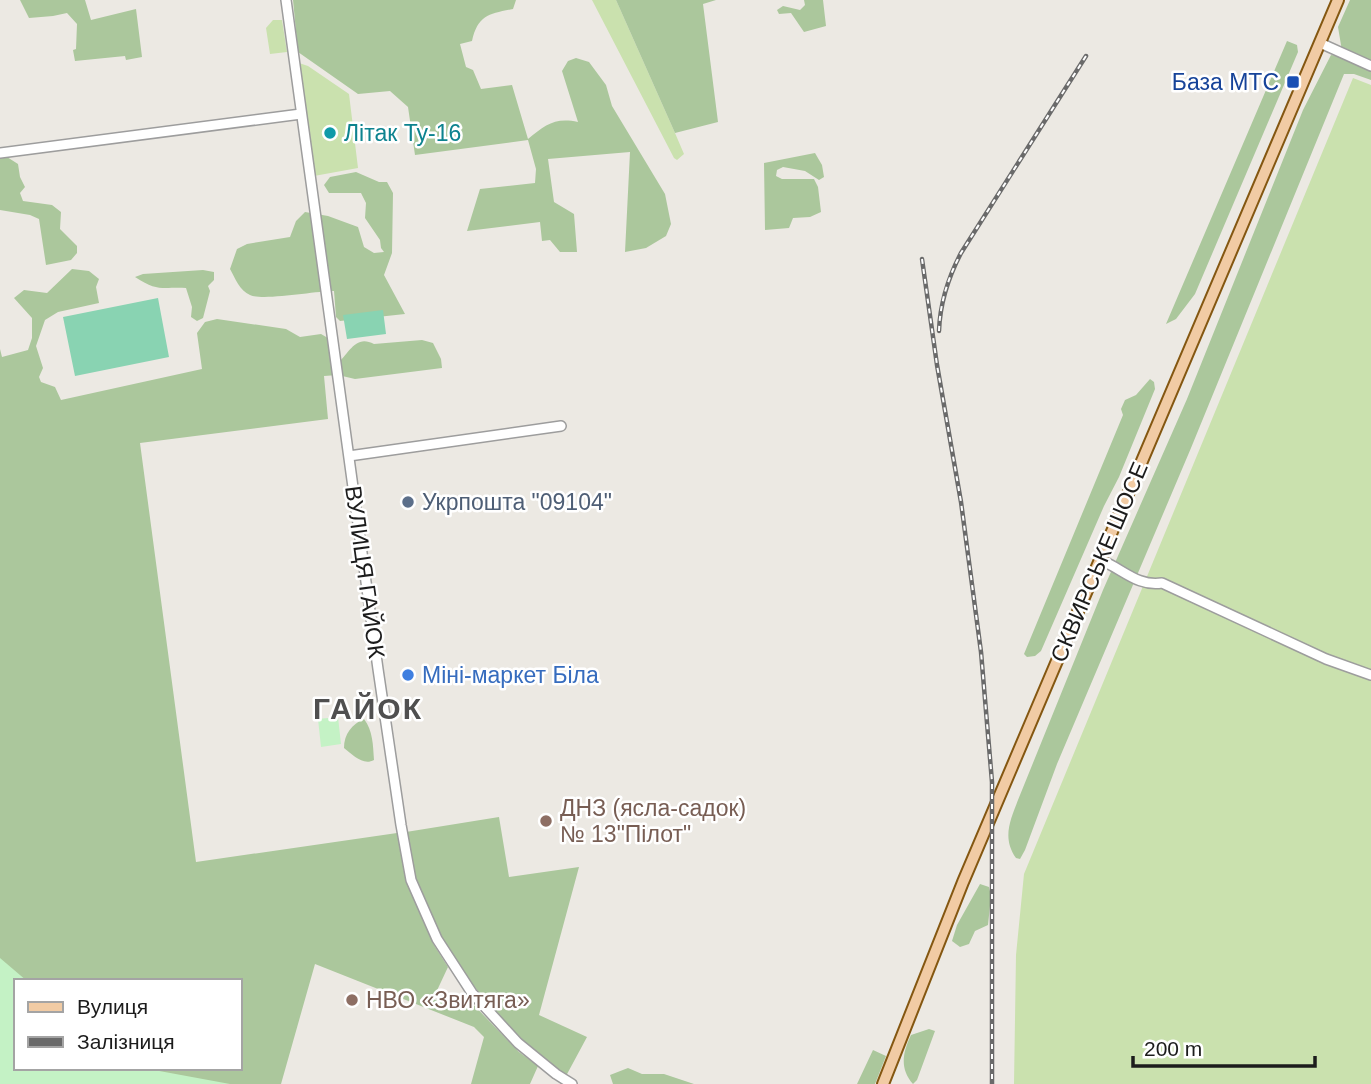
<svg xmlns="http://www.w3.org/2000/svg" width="1371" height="1084" viewBox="0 0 1371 1084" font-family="Arial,sans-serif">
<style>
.grass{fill:#cae1ae}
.forest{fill:#abc79c}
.park{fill:#c4f2c5}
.pitch{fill:#89d3b2}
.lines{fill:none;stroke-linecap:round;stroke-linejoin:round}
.minor-casing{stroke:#9d9d9d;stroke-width:12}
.major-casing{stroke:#845711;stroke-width:14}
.minor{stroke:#fff;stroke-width:9}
.major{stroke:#f1cba4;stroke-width:10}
.rail-casing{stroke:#6a6a6a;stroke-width:4.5}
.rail{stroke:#fff;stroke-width:2;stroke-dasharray:5;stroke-linecap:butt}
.transit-dot{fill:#1a4fb4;stroke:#fff;stroke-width:2.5}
.culture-dot{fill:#0f9aa8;stroke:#fff;stroke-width:2.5}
.service-dot{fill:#5c6f8a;stroke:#fff;stroke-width:2.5}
.shop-dot{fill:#3f7fe0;stroke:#fff;stroke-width:2.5}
.education-dot{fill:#8d6e63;stroke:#fff;stroke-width:2.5}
.labels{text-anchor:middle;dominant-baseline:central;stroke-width:5;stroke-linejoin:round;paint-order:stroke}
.transit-label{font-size:23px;fill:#164399;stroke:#fff;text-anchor:end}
.culture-label{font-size:23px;fill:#0d838f;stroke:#fff;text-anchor:start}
.service-label{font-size:23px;fill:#4e5e75;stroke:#fff;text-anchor:start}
.street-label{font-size:23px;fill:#1c1c1c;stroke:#fff}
.shop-label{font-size:23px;fill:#366cbe;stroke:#fff;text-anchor:start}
.education-label{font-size:23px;fill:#785e54;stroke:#fff;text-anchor:start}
.district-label{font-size:30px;font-weight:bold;letter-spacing:2px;fill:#4f4f4f;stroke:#fff}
</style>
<rect width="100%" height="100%" fill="#ece9e3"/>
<path class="grass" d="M 592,0 L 616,0 L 675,133 L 684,154 L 677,160 L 674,158 Z
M 273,20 L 282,20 L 287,52 L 270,54 L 266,28 Z
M 299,63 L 308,66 L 349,94 L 358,168 L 314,176 Z
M 1353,78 L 1371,85 L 1371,1084 L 1014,1084 L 1016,955 L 1024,874 Z"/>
<path class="forest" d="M 20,0 L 85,0 L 91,20 L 136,9 L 142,57 L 126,60 L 125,56 L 75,61 L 73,50 L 76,49 L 77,24 L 67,13 L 53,16 L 29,18 Z
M 293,0 L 516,0 L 513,9 C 489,14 478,15 472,41 L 460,44 L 466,67 L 473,70 L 481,89 L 512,85 L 528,139 C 545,125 555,117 578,122 L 562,71 L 568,61 L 576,58 L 589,62 L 606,85 L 612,106 L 665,194 L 671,224 L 666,236 L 646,248 L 625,252 L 630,152 L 548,159 L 554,202 L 574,214 L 577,252 L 560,252 L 550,240 L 542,241 L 540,222 L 467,231 L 480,189 L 535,183 L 536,169 L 528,140 L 415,155 L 408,107 L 390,91 L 358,94 L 298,52 Z
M 616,0 L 716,0 L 703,4 L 718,122 L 675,133 Z
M 804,0 L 823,0 L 826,26 L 804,32 L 791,13 L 779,14 L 777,10 L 783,6 L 800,10 L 805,5 Z
M 1350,0 L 1371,0 L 1371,65 L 1342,51 L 1338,27 Z
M 1287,41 L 1297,45 L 1298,52 L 1195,294 L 1176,319 L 1166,324 Z
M 1331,55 L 1339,56 L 1371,70 L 1371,80 L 1354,74 L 1344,74 L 1191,448 L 1057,764 L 1025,850 L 1020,859 L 1016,858 C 1002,838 1010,821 1018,800 L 1103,590 L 1187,399 L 1303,110 Z
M 815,153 L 822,165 L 824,177 L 819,180 L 805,171 L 783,167 L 777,170 L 776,176 L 782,179 L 814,179 L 818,187 L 821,212 L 810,217 L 793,218 L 789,228 L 765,230 L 764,163 Z
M 0,157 L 7,157 L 18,164 L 20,177 L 25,187 L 20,193 L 23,201 L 52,205 L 61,212 L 60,229 L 77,246 L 77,253 L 71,260 L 46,265 L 39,219 L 30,215 L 0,210 Z
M 356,172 L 379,182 L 387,182 L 393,193 L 392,253 L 384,275 L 405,314 L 340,321 L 336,317 L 334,291 C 315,291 263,301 250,295 C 240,291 235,278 230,269 L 237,249 L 247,244 L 290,237 L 296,221 L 305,212 L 328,216 L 358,227 L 364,247 L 374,253 L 384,252 L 381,248 L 380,240 L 365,218 L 366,203 L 361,193 L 329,193 L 324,185 L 330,177 Z
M 72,269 L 89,271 L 99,279 L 96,287 L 99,303 L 58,312 L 45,320 L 36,346 L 43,368 L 39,377 L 41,382 L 55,387 L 61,400 L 202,369 L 197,333 L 205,322 L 217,319 L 286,329 L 300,337 L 321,334 L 333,341 L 337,364 C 349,354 355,334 374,344 L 422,340 L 433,343 L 441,359 L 442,368 L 355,379 L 338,375 L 324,376 L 328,419 L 140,443 L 196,862 L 397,833 L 407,883 L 434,945 L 448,967 L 433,999 L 458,1008 L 468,999 L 519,1052 L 538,1066 L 530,1084 L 471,1084 L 484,1037 L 474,1027 L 315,964 L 281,1084 L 72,1084 L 53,1068 L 240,1068 L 240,981 L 16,981 L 16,1068 L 0,1073 L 0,349 L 2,357 L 28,350 L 32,338 L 32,318 L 14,298 L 24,290 L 47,293 Z
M 203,270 L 214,272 L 214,280 L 208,286 L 210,291 L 203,318 L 197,321 L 191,317 L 192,307 L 186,288 C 161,287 158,292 135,277 L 143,274 Z
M 1150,379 L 1154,382 L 1155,389 L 1119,477 L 1104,506 L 1041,651 L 1035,656 L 1027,657 L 1024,654 L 1123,415 L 1121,409 L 1125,400 L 1136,395 Z
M 364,719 C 373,731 373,745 374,760 C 363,766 353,755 344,748 C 344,734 352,724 364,719 Z
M 499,817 L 509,877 L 579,867 L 539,1015 L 587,1037 L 566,1076 C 499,1026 447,963 418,884 C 412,868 410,849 406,832 Z
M 980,884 L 989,887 L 991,896 L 988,925 L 975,931 L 969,944 L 960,947 L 952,941 L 957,925 Z
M 929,1029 L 935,1031 L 917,1080 L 913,1084 C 899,1068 903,1052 911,1035 Z
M 873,1050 L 886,1056 L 875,1084 L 857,1084 Z
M 628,1068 L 642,1074 L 664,1074 L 694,1084 L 613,1084 L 610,1075 Z"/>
<path class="park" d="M 338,717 L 341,744 L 321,747 L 318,719 Z
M 0,958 L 27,981 L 16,981 L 16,1068 L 143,1068 L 230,1084 L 0,1084 Z"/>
<path class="pitch" d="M 158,298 L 169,357 L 75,376 L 63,317 Z
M 383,310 L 386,334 L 347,339 L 343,315 Z"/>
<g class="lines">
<g class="minor-casing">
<path id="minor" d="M 286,0 L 378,669 L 401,825 L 411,880 L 437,939 L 472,993 L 518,1043 L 556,1074 L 572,1084
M 1320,43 L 1371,66
M 0,153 L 301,114
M 349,456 L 561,426
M 1100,560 C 1122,568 1137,587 1162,583 L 1326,659 L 1371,675"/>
</g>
<g class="major-casing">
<path id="major" d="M 883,1084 L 963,882 L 1338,0"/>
</g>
<use href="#minor" class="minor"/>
<use href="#major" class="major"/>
<g class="rail-casing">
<path id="rail" d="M 922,259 L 937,365 L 961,502 L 981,652 L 992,782 L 992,1084
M 939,331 C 940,302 948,278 961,253 L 1086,56"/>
</g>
<use href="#rail" class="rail"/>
</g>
<rect class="transit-dot" x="1286" y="75" width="14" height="14" rx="3.5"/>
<circle class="culture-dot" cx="330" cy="133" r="7"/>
<circle class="service-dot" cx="408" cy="502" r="7"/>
<circle class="shop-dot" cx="408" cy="675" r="7"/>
<g class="education-dot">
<circle cx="546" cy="821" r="7"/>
<circle cx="352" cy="1000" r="7"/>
</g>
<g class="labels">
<g class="transit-label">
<text x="1279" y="82">База МТС</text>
</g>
<g class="culture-label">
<text x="344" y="133">Літак Ту-16</text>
</g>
<g class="service-label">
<text x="422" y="502">Укрпошта "09104"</text>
</g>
<g class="street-label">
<text transform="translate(1099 562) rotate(-67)">СКВИРСЬКЕ ШОСЕ</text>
<text transform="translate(365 572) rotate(82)">ВУЛИЦЯ ГАЙОК</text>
</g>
<g class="shop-label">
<text x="422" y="675">Міні-маркет Біла</text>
</g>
<g class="education-label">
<text x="560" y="808">ДНЗ (ясла-садок)<tspan x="560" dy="26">№ 13"Пілот"</tspan></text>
<text x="366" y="1000">НВО «Звитяга»</text>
</g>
<g class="district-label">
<text x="368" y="708">ГАЙОК</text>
</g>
</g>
<rect x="14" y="979" width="228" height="91" fill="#ffffff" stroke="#a4a4a4" stroke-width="2"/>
<rect x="28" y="1002" width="35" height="10" fill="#f1cba4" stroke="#a4a4a4" stroke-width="2"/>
<text x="77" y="1014" font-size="21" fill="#1c1c1c">Вулиця</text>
<rect x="28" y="1037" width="35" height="10" fill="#6a6a6a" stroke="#a4a4a4" stroke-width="2"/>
<text x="77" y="1049" font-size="21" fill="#1c1c1c">Залізниця</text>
<path d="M1133 1056v10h182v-10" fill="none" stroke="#1c1c1c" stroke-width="3.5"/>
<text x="1144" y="1056" font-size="21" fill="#1c1c1c" stroke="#ffffff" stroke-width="5" paint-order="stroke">200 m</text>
</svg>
